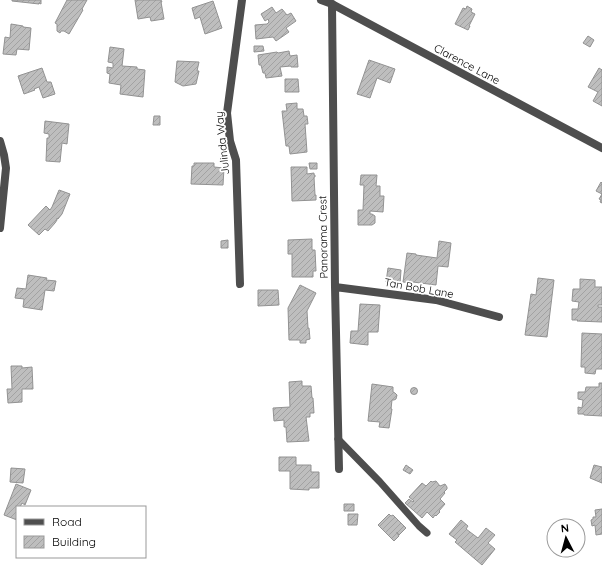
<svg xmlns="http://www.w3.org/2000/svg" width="602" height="574" viewBox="0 0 602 574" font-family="Quicksand,sans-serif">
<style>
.building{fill:url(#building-hatch);stroke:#929292}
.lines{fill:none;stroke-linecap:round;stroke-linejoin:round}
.service{stroke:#4e4e4e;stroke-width:7}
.minor{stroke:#4e4e4e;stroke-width:8}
.tertiary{stroke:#4e4e4e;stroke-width:8}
.labels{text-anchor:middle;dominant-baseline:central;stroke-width:3.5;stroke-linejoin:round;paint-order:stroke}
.street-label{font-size:11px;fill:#000;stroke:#fff}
</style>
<defs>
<pattern id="building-hatch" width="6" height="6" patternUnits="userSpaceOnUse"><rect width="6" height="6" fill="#bebebe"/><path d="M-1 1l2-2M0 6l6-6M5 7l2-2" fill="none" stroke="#a2a2a2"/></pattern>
</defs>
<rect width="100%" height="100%" fill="#fff"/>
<path class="building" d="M 12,0 L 41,0 L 41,4 L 39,3 L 39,4 L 12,1 Z
M 67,0 L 87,0 L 82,9 L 83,10 L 69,34 L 64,31 L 61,31 L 60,33 L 57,31 L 57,24 L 55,23 Z
M 135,0 L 161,0 L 162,2 L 161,2 L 164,19 L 151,21 L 150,17 L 138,19 Z
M 213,1 L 222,28 L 205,34 L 200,17 L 195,19 L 192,8 Z
M 467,6 L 472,9 L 471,12 L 475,14 L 469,26 L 470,26 L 468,30 L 455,24 L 463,8 L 466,9 Z
M 272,7 L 276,13 L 282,9 L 287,15 L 291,13 L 296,21 L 286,28 L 289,32 L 276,41 L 273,37 L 256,39 L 255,25 L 267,24 L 269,22 L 268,19 L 265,21 L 261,14 Z
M 11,24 L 23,26 L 23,27 L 31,28 L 29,50 L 17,49 L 16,55 L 3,54 L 5,37 L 10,38 Z
M 588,36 L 594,40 L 590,47 L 583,43 Z
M 254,46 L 263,46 L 264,51 L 254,52 Z
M 110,47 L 124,49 L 122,66 L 137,67 L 137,69 L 145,70 L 143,97 L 120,94 L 121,85 L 109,83 L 110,74 L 107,73 L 107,67 L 113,68 L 113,63 L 108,62 Z
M 289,51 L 290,56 L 297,55 L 298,67 L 291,67 L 291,66 L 280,67 L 282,76 L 266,78 L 265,73 L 263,73 L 261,65 L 259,65 L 258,55 L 277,52 L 278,53 Z
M 369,60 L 395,69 L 390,83 L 377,78 L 370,98 L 357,94 Z
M 177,61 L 199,62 L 197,71 L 199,71 L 196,84 L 183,86 L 175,82 Z
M 42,68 L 47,82 L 51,82 L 55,94 L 43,98 L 39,87 L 34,89 L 35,90 L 24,94 L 18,76 Z
M 599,68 L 602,70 L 602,69 L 602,106 L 593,101 L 598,92 L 588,87 Z
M 285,79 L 298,79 L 299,92 L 285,92 Z
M 297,103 L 297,109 L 303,109 L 304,116 L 307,116 L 308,124 L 305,124 L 307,152 L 290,154 L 289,146 L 286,146 L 282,111 L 287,111 L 286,104 Z
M 154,116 L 160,116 L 160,125 L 153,125 Z
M 45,121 L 69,124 L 67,144 L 62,143 L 60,162 L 46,161 L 47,138 L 49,138 L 49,134 L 44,133 Z
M 194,163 L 214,163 L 214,167 L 224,168 L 223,185 L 191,184 L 192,166 L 194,166 Z
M 309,163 L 317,163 L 317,169 L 310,169 Z
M 291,167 L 307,167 L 307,174 L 314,173 L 314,175 L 315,175 L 315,177 L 314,177 L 315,195 L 316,195 L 316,200 L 292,201 Z
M 361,175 L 377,175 L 376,186 L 380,186 L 380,196 L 384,196 L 383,212 L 370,211 L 370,214 L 372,214 L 375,216 L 375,223 L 372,225 L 358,225 L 358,210 L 363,210 L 364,185 L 360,185 Z
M 601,182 L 602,183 L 602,203 L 600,202 L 601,200 L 599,199 L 602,194 L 596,191 Z
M 59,190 L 70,194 L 62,214 L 58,219 L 57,218 L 57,220 L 55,223 L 48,231 L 45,229 L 39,235 L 28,225 L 46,206 L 50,210 L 52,207 Z
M 312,239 L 312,250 L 315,250 L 316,271 L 313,271 L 313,277 L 292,277 L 292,254 L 288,254 L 288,240 Z
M 228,240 L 228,248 L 221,248 L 221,241 Z
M 439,241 L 451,243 L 448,267 L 438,266 L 436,285 L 413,282 L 413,283 L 403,282 L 407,253 L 416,254 L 416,255 L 437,258 Z
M 388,268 L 401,270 L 400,284 L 386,282 Z
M 28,275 L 47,278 L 46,280 L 56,281 L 54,291 L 45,290 L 42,310 L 23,307 L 24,299 L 15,298 L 17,288 L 26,289 Z
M 538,278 L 554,280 L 547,337 L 525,335 L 531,294 L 536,295 Z
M 580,279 L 595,280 L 595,287 L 602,287 L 602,305 L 598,305 L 598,307 L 602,307 L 602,322 L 577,321 L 578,320 L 572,320 L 572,309 L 578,309 L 579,302 L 572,301 L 573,289 L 580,289 Z
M 300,285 L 316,293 L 307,311 L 308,328 L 309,328 L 310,339 L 306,340 L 306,343 L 300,343 L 300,340 L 289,340 L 288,308 Z
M 258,290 L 278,290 L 279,305 L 258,306 Z
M 360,304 L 380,305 L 378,332 L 368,332 L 368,345 L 350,343 L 351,331 L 358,331 Z
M 582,333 L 602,334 L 602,349 L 601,349 L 601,351 L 602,351 L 602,369 L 596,369 L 595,374 L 585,373 L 585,367 L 581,367 Z
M 11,366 L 22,366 L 22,368 L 32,367 L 33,389 L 22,389 L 22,402 L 8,403 L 7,389 L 12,389 Z
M 302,381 L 302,386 L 311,386 L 312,398 L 313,398 L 314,413 L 310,413 L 310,417 L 306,417 L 309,441 L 287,442 L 286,427 L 284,427 L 284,420 L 274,421 L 273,408 L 290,407 L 289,382 Z
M 599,383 L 602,383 L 602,416 L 584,415 L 584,414 L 578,414 L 578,407 L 582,408 L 583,400 L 578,399 L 578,392 L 585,392 L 586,387 L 599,387 Z
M 372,384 L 393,387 L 393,392 L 395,393 L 397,395 L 396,399 L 394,400 L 392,400 L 391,409 L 392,409 L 389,428 L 379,427 L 380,422 L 368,421 Z
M410.5 391a3.5 3.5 0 1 1 7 0a3.5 3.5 0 1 1-7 0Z
M 279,457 L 296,457 L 296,465 L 311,465 L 311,472 L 319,472 L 319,488 L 309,488 L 309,490 L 290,489 L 290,471 L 279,471 Z
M 406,465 L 413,470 L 410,474 L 403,470 Z
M 594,465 L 602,467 L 602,483 L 590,478 Z
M 11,468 L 25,469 L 23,483 L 10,482 Z
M 431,481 L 432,482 L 436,481 L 440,486 L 445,484 L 447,487 L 447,489 L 444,492 L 445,493 L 440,499 L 445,504 L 439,511 L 440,512 L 436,516 L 435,515 L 433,518 L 427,512 L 422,518 L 405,503 L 409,499 L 413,502 L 414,501 L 409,497 L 422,483 L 426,486 Z
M 16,484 L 31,490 L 25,505 L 22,503 L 20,507 L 17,507 L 17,520 L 4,515 Z
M 344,504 L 354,504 L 354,511 L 344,511 Z
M 602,509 L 602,534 L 596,535 L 595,525 L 592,526 L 591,520 L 593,519 L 593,517 L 596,517 L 595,510 Z
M 348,514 L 358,514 L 357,525 L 348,525 Z
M 389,514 L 391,516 L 393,515 L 406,528 L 399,535 L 397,532 L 397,533 L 399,536 L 394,541 L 378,525 Z
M 461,520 L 468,526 L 466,529 L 478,538 L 486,528 L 495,535 L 488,543 L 495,549 L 482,565 L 455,542 L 457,540 L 449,534 Z"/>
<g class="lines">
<path class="service" d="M 338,439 L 380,482 L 419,526 L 427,533"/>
<path class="minor" d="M 332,4 L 335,287 L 339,469
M 0,141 L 4,155 L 6,168 L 0,228
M 240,284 L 236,160 L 230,141 L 227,113 L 242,0
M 335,287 L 436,300 L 499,317"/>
<path class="tertiary" d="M 321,0 L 332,4 L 602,148"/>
</g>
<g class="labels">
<g class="street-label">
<text transform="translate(467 64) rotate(28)">Clarence Lane</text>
<text transform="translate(222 143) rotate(-96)">Julinda Way</text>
<text transform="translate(323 237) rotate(-91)">Panorama Crest</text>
<text transform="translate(419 288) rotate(10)">Tan Bob Lane</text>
</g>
</g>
<rect x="16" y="506" width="130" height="52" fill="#ffffff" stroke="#999999"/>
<rect x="24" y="519" width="20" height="6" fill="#4e4e4e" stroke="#999999"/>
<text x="52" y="526" font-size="12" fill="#000000">Road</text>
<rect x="24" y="536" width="20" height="12" fill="url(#building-hatch)" stroke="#999999"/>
<text x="52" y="546" font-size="12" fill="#000000">Building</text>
<g transform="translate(566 538) rotate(354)"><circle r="19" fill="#ffffff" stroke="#999999"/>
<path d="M0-3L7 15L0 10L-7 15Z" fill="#000000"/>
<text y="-6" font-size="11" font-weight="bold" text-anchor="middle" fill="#000000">N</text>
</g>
</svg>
